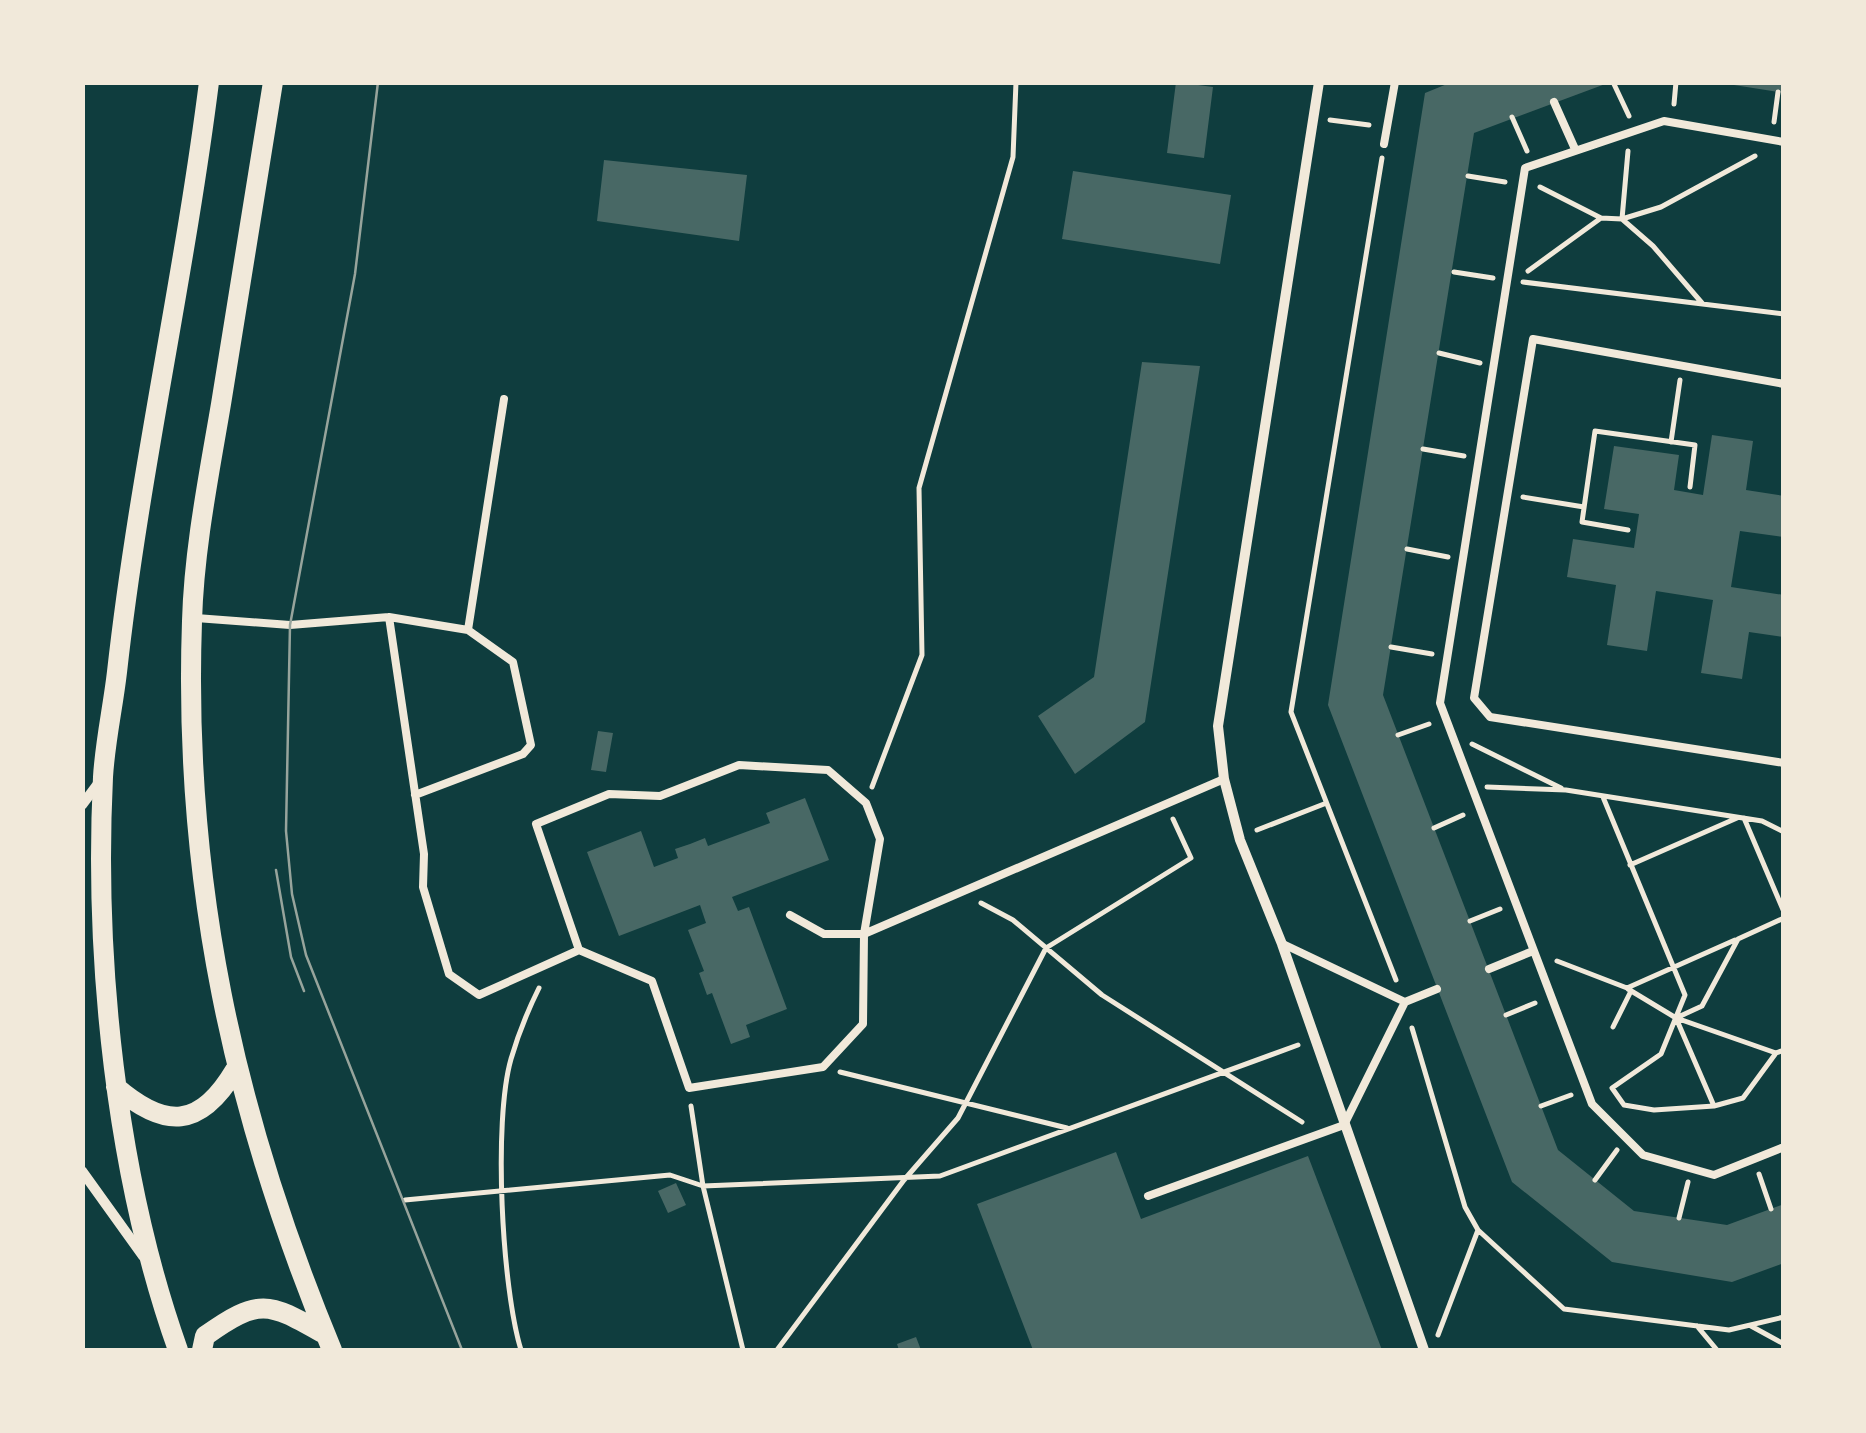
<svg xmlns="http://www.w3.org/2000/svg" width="1866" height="1433" viewBox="0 0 1866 1433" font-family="Overpass,sans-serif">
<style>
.building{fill:#486865}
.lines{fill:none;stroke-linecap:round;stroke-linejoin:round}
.path{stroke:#f1e9da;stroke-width:5}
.service{stroke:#f1e9da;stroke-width:8}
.minor{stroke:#f1e9da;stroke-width:10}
.secondary{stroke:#f1e9da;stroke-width:20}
.tram{stroke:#97a49c;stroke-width:2.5}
</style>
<rect width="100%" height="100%" fill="#0f3d3e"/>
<path class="building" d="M 1176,82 L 1213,87 L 1204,158 L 1167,153 Z
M 1452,82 L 1608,83 L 1474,133 L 1383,695 L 1558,1150 L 1634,1211 L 1727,1225 L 1784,1204 L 1784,1263 L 1732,1282 L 1612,1262 L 1512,1182 L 1328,705 L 1425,93 Z
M 1734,82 L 1784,82 L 1784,93 L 1734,85 Z
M 604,160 L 747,175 L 739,241 L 597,221 Z
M 1073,171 L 1231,195 L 1220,264 L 1062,239 Z
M 1142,362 L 1200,366 L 1145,722 L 1075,774 L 1038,716 L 1094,677 Z
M 1712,435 L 1753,441 L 1746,490 L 1784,496 L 1784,537 L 1740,531 L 1731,587 L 1784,595 L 1784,637 L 1749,632 L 1742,679 L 1701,673 L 1713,600 L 1656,591 L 1647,651 L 1607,645 L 1616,585 L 1567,577 L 1573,539 L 1634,548 L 1639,514 L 1604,509 L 1614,446 L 1679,455 L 1674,490 L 1703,495 Z
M 598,731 L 613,733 L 606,772 L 591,770 Z
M 805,798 L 829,860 L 732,897 L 738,911 L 749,907 L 787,1009 L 746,1025 L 750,1037 L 731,1044 L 712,993 L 707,995 L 699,973 L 704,971 L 688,930 L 706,923 L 700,905 L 619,936 L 587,852 L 641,831 L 654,867 L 678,858 L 675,849 L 690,844 L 705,838 L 708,846 L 770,823 L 766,813 Z
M 1116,1152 L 1141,1219 L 1308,1156 L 1382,1350 L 1033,1350 L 977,1204 Z
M 676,1183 L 686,1205 L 668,1213 L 658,1191 Z
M 916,1337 L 921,1350 L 899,1350 L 897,1344 Z"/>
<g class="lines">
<path class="path" d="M 1613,82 L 1629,116
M 1674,104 L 1676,82
M 1512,117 L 1527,151
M 1330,120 L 1369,125
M 1774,122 L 1778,92
M 1628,151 L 1622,219 L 1653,246 L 1702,303
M 1382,158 L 1291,712 L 1396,980
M 1468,176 L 1505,182
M 1540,187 L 1601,218
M 1528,271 L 1601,218 L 1622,219 L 1661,207 L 1755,156
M 1454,272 L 1493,278
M 1523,282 L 1784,314
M 1439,353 L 1480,363
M 1671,442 L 1680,380
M 1423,449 L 1464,456
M 1523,497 L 1584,507
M 1628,530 L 1582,522 L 1595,431 L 1695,445 L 1690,487
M 1407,549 L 1448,557
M 1391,647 L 1432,654
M 1398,735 L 1429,724
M 1472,744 L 1561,788
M 872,787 L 922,655 L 919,488 L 1013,157 L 1016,82
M 1487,787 L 1566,790 L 1762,821 L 1784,832
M 1603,797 L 1685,995 L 1661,1054 L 1612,1088
M 1744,818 L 1784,912
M 1434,828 L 1463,815
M 1257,830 L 1324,804
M 1630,865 L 1737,818
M 981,903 L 1013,920 L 1102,995 L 1302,1122
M 1784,918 L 1738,939 L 1702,1006 L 1676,1018 L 1714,1106 L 1743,1098 L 1776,1053 L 1784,1050
M 1470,921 L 1500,909
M 1557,961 L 1627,988 L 1735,940
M 1628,989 L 1676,1018 L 1776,1053
M 1506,1015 L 1535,1003
M 1613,1027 L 1631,991
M 1412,1028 L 1465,1207 L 1478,1230 L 1564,1309 L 1729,1330 L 1784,1317
M 840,1072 L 1067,1128
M 1612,1088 L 1624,1105 L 1654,1110 L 1714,1106
M 691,1106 L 703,1186 L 743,1350
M 1541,1106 L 1571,1095
M 1759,1174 L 1771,1209
M 1595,1180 L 1617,1150
M 405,1200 L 670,1175 L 703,1186 L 940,1176 L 1298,1045
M 1679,1218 L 1688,1182
M 1697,1326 L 1717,1350
M 1751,1326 L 1784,1344
M 1438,1335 L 1478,1230
M 521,1350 C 502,1288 493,1122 511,1059 C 518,1035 528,1010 539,988
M 777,1350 L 904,1180 L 958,1118 L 1046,948 L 1191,858 L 1173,819"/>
<path class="service" d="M 1554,102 L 1575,149
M 1784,142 L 1664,121 L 1525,168 L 1440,703 L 1592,1104 L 1643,1155 L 1714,1175 L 1784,1147
M 1384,144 L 1395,82
M 1784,384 L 1533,339 L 1474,698 L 1490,717 L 1784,763
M 389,617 L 468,630 L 504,399
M 196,618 L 290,625 L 389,617 L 424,854 L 423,887 L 449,974 L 479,995 L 579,950 L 652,981 L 689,1088 L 823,1067 L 863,1024 L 864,934 L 880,839 L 866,803 L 828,770 L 739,765 L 660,796 L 609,794 L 536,824 L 579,950
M 415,795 L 523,754 L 531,745 L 513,662 L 468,630
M 790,915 L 824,934 L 864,934 L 1224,779
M 1283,944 L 1405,1002
M 1489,969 L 1533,951
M 1148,1196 L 1344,1125 L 1405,1002 L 1437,989"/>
<path class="minor" d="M 1319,82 L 1218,726 L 1224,779 L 1240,840 L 1282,944 L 1424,1350
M 82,805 L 100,781
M 82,1171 L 143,1256"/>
<path class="secondary" d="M 273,82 C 256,190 238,297 221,404 C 209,475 194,549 192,621 C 183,880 233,1112 332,1350
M 116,1087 C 165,1129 200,1129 235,1070
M 178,1350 C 116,1176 94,961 103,777 C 105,742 113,707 117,672 C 139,474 184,280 209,82
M 202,1350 L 205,1336 C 261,1296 269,1303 326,1335"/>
<path class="tram" d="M 378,82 L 355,274 L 290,625 L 286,831 L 292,894 L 306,955 L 462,1350
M 276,870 L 291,957 L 304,991"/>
</g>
<rect width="1866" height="1433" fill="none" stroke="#f1e9da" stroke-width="170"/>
</svg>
